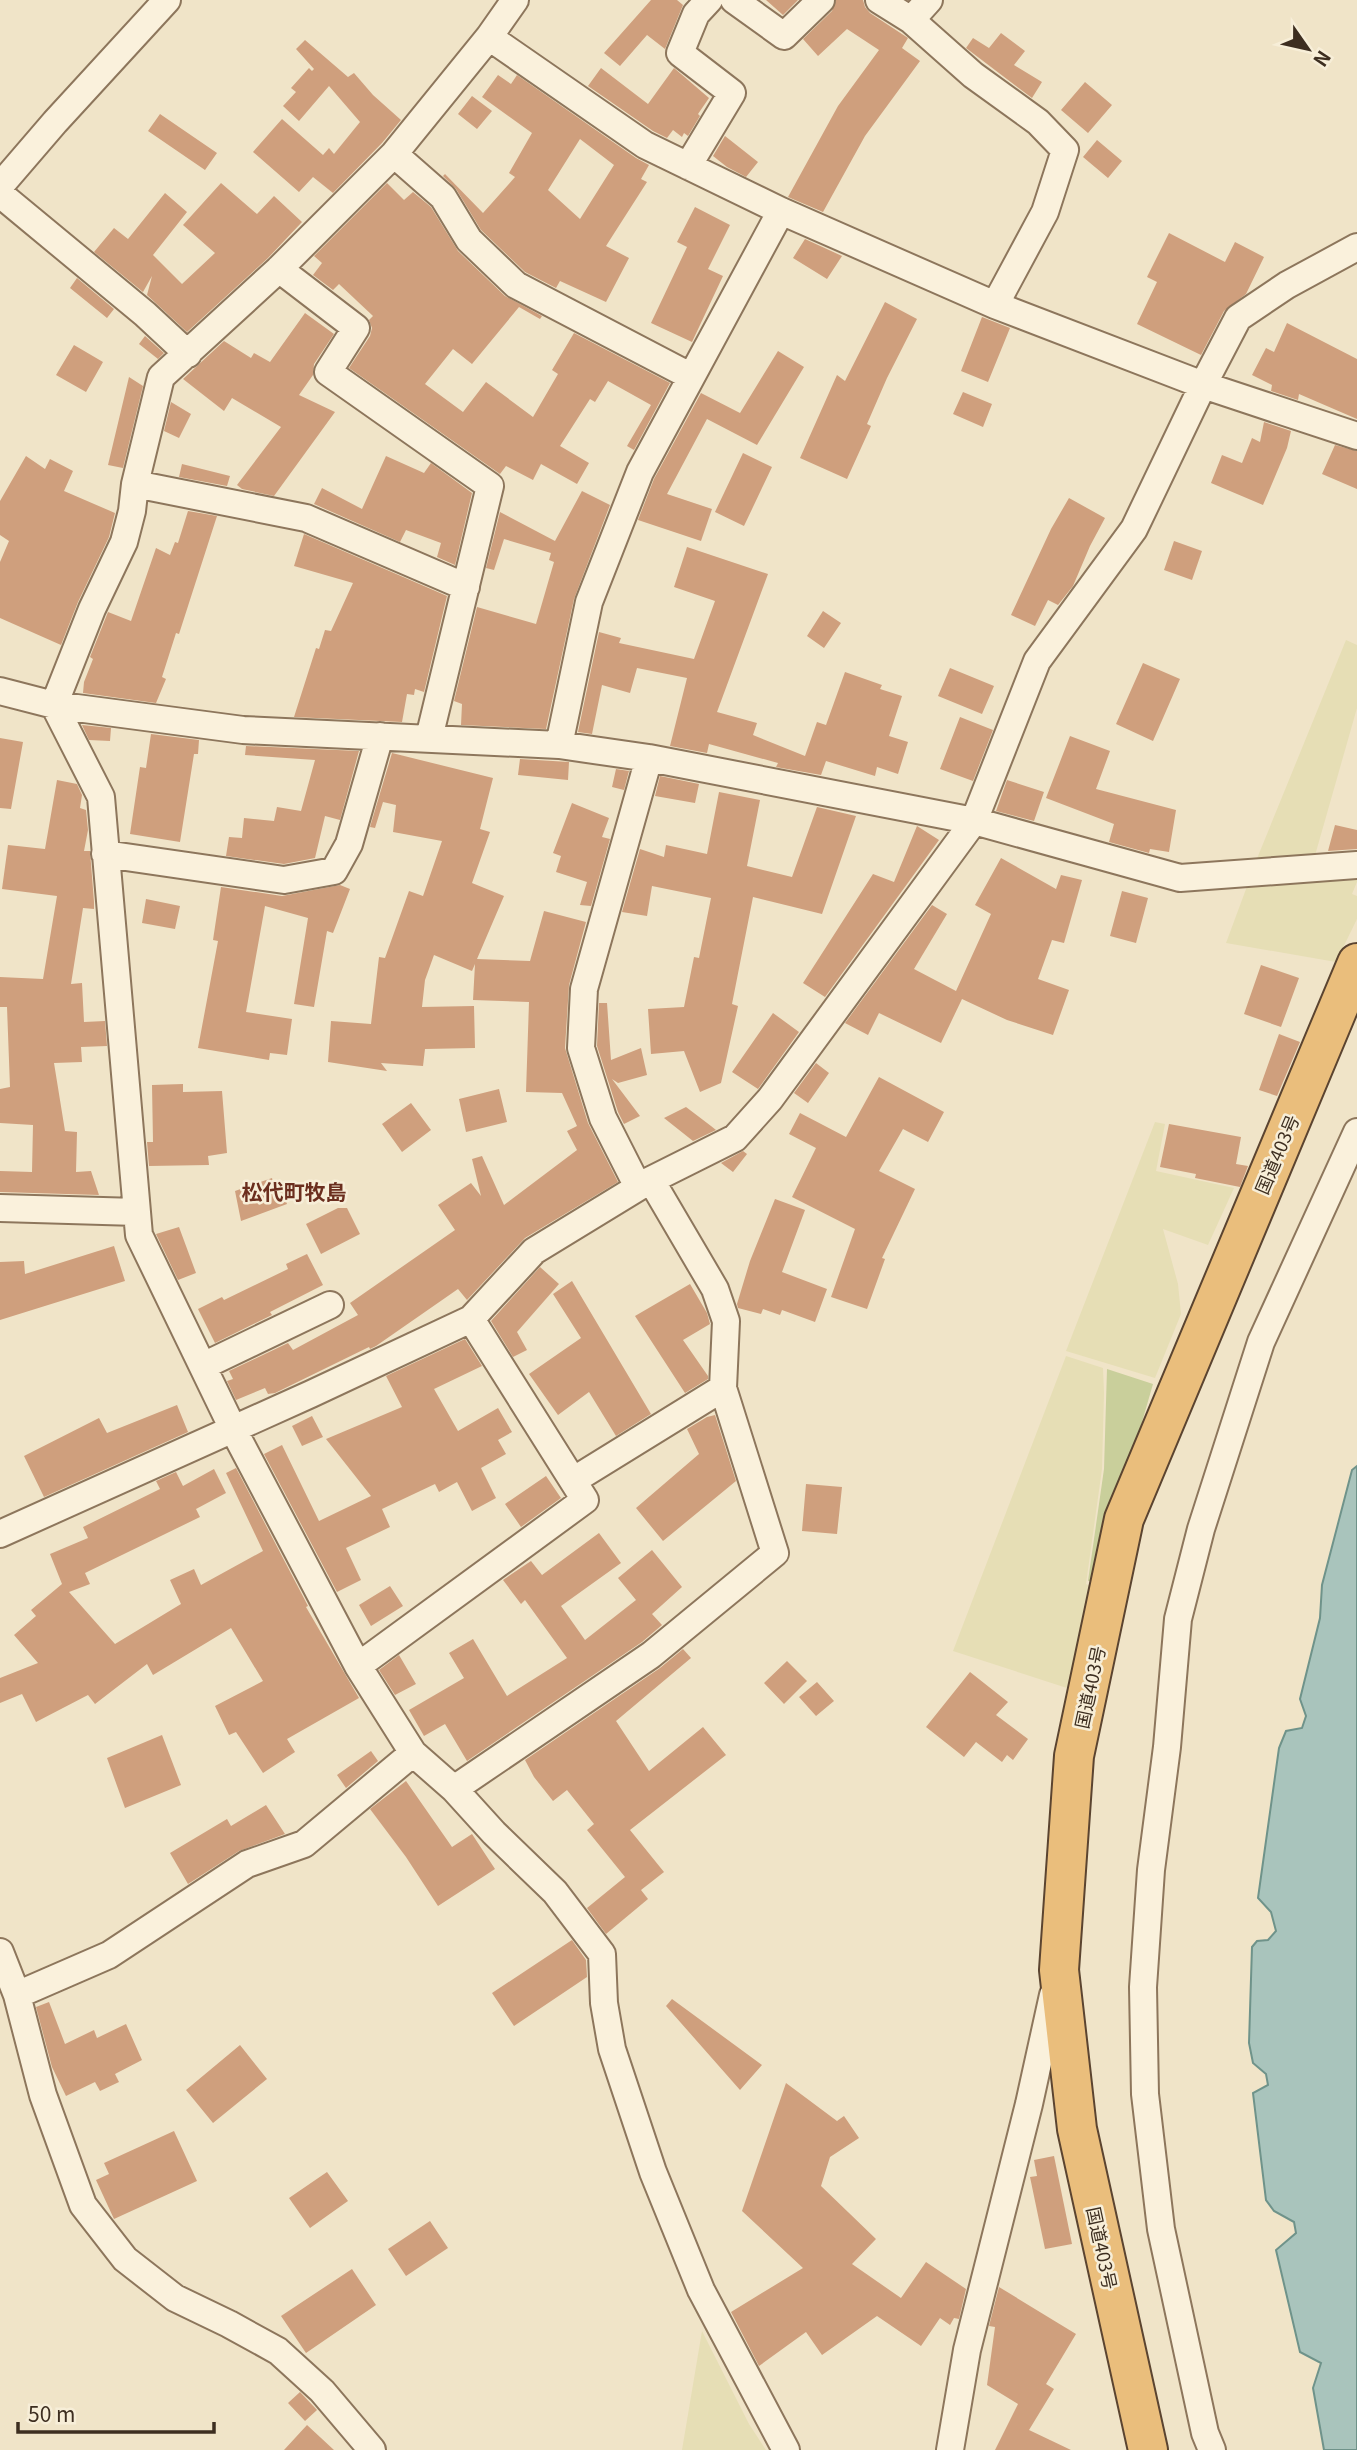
<svg xmlns="http://www.w3.org/2000/svg" width="1357" height="2450" viewBox="0 0 1357 2450" font-family="Georgia,'Noto Sans JP',serif">
<style>
.farmland{fill:#e6deb5}
.green{fill:#c9cf9b}
.water{fill:#a9c4bc;stroke:#6f938a;stroke-width:2}
.building{fill:#cf9f7d;fill-rule:evenodd}
.lines{fill:none;stroke-linecap:round;stroke-linejoin:round}
.minor-casing{stroke:#8d765c;stroke-width:30}
.trunk-casing{stroke:#5b4430;stroke-width:42}
.minor{stroke:#faf1dc;stroke-width:26}
.trunk{stroke:#eabe7c;stroke-width:38}
.labels{text-anchor:middle;dominant-baseline:central;stroke-width:5;stroke-linejoin:round;paint-order:stroke}
.street-label{font-size:18px;fill:#3d2e20;stroke:#f7eed8}
.quarter-label{font-size:21px;font-weight:bold;fill:#6b2e1e;stroke:#f7eed8}
</style>
<rect width="100%" height="100%" fill="#f0e4c8"/>
<path class="farmland" d="M 1346,640 L 1357,645 L 1357,708 L 1314,859 L 1256,861 Z
M 1357,872 L 1357,882 L 1352,894 L 1357,896 L 1357,919 L 1336,962 L 1226,943 L 1249,881 Z
M 1155,1122 L 1165,1124 L 1156,1171 L 1234,1188 L 1208,1245 L 1163,1229 L 1178,1284 L 1181,1314 L 1155,1378 L 1066,1351 Z
M 1066,1356 L 1103,1368 L 1104,1393 L 1102,1469 L 1086,1584 L 1092,1587 L 1070,1689 L 953,1651 Z
M 702,2331 L 749,2424 L 766,2450 L 682,2450 Z"/>
<path class="green" d="M 1107,1369 L 1153,1384 L 1096,1581 L 1088,1581 L 1104,1469 Z"/>
<path class="water" d="M 1357,1466 L 1357,2450 L 1324,2450 L 1313,2388 L 1321,2363 L 1300,2352 L 1276,2250 L 1296,2233 L 1294,2222 L 1274,2211 L 1266,2200 L 1253,2093 L 1268,2085 L 1266,2074 L 1253,2063 L 1249,2043 L 1252,1947 L 1257,1941 L 1268,1940 L 1276,1931 L 1271,1912 L 1258,1898 L 1279,1748 L 1286,1731 L 1302,1728 L 1306,1716 L 1300,1699 L 1320,1618 L 1322,1585 L 1352,1470 Z"/>
<path class="building" d="M 651,0 L 677,0 L 683,5 L 665,49 L 647,35 L 620,66 L 604,53 Z
M 766,0 L 798,0 L 783,15 Z
M 836,0 L 863,0 L 865,7 L 870,13 L 908,38 L 902,48 L 920,61 L 865,136 L 823,212 L 788,197 L 838,106 L 879,50 L 847,29 L 818,56 L 803,39 L 832,11 Z
M 1001,33 L 1025,51 L 1014,65 L 1042,82 L 1032,98 L 966,48 L 973,38 L 989,48 Z
M 305,40 L 348,77 L 354,73 L 373,95 L 401,120 L 382,143 L 333,193 L 313,177 L 299,192 L 253,152 L 282,119 L 323,155 L 329,148 L 334,154 L 360,122 L 329,86 L 299,121 L 283,106 L 296,92 L 291,88 L 309,68 L 312,71 L 314,69 L 296,49 Z
M 601,68 L 648,104 L 674,68 L 709,98 L 698,114 L 700,116 L 688,136 L 684,133 L 682,137 L 673,130 L 667,138 L 653,131 L 588,86 Z
M 498,75 L 511,84 L 517,75 L 636,158 L 649,165 L 641,179 L 647,182 L 606,246 L 629,258 L 606,302 L 560,281 L 556,288 L 525,272 L 481,230 L 456,189 L 443,176 L 445,174 L 483,213 L 515,177 L 509,173 L 532,133 L 482,97 ZM 580,139 L 614,165 L 580,219 L 548,190 Z
M 1085,82 L 1112,105 L 1088,133 L 1061,110 Z
M 472,96 L 492,111 L 477,129 L 458,114 Z
M 160,114 L 217,153 L 205,170 L 148,131 Z
M 725,136 L 758,162 L 746,177 L 727,167 L 713,156 Z
M 1097,140 L 1122,161 L 1108,178 L 1083,157 Z
M 221,183 L 257,214 L 274,196 L 302,222 L 268,258 L 187,332 L 147,295 L 152,276 L 143,292 L 94,252 L 114,228 L 128,239 L 165,193 L 187,212 L 153,255 L 182,284 L 215,253 L 183,225 Z
M 387,183 L 404,200 L 413,192 L 431,207 L 458,251 L 505,296 L 542,316 L 540,319 L 519,307 L 472,364 L 453,349 L 425,384 L 463,412 L 486,382 L 533,417 L 558,374 L 552,370 L 574,333 L 670,383 L 634,450 L 627,446 L 651,405 L 608,381 L 595,402 L 590,399 L 560,446 L 589,463 L 577,484 L 541,464 L 533,480 L 506,466 L 500,474 L 349,368 L 370,336 L 372,328 L 369,320 L 373,316 L 339,284 L 333,290 L 313,275 L 322,263 L 314,256 Z
M 695,207 L 730,225 L 708,269 L 723,276 L 692,342 L 651,323 L 687,247 L 677,242 Z
M 1169,233 L 1225,262 L 1235,242 L 1264,257 L 1246,294 L 1224,311 L 1201,355 L 1137,324 L 1157,282 L 1147,277 Z
M 805,239 L 842,256 L 827,279 L 793,258 Z
M 77,278 L 114,309 L 107,318 L 70,288 Z
M 885,302 L 917,319 L 887,378 L 867,424 L 871,426 L 847,479 L 800,458 L 837,375 L 845,381 Z
M 305,313 L 334,334 L 314,364 L 313,375 L 299,395 L 335,412 L 274,496 L 242,489 L 237,485 L 281,427 L 232,398 L 224,411 L 183,379 L 224,341 L 251,358 L 254,353 L 270,362 Z
M 982,317 L 1010,328 L 988,382 L 961,371 Z
M 1287,323 L 1357,359 L 1357,419 L 1299,394 L 1298,400 L 1271,391 L 1272,385 L 1252,375 L 1266,348 L 1274,352 Z
M 145,336 L 164,353 L 158,359 L 139,344 Z
M 74,345 L 103,362 L 86,392 L 56,375 Z
M 778,351 L 804,367 L 757,445 L 707,419 L 667,494 L 712,509 L 701,541 L 638,520 L 654,479 L 701,393 L 740,413 Z
M 129,377 L 143,386 L 123,468 L 108,465 Z
M 963,392 L 992,404 L 983,427 L 953,414 Z
M 171,402 L 191,414 L 179,438 L 164,431 Z
M 1264,422 L 1291,431 L 1287,448 L 1263,505 L 1211,483 L 1222,455 L 1242,463 L 1252,438 L 1260,442 Z
M 1335,445 L 1357,451 L 1357,489 L 1322,474 Z
M 743,453 L 772,467 L 744,526 L 715,512 Z
M 26,456 L 45,469 L 50,459 L 73,471 L 64,491 L 115,513 L 109,537 L 78,602 L 61,645 L 0,618 L 0,562 L 9,541 L 0,535 L 0,501 Z
M 386,456 L 424,473 L 431,463 L 472,493 L 455,565 L 437,557 L 441,543 L 406,530 L 400,542 L 314,504 L 322,488 L 362,509 Z
M 182,464 L 230,476 L 227,486 L 179,477 Z
M 582,491 L 610,505 L 574,599 L 546,729 L 461,725 L 462,704 L 454,701 L 477,607 L 536,624 L 554,562 L 549,560 L 551,553 L 504,539 L 494,570 L 486,568 L 500,512 L 555,541 Z
M 1069,498 L 1105,518 L 1090,546 L 1073,586 L 1058,605 L 1048,600 L 1035,626 L 1011,615 L 1051,529 Z
M 188,511 L 217,516 L 179,634 L 176,633 L 162,677 L 166,679 L 156,703 L 83,693 L 84,682 L 93,659 L 90,657 L 108,612 L 131,621 L 156,548 L 170,555 L 175,542 L 178,543 Z
M 304,534 L 447,596 L 424,692 L 415,689 L 414,695 L 407,694 L 402,722 L 294,717 L 316,648 L 319,649 L 325,630 L 331,631 L 353,583 L 294,566 Z
M 1174,541 L 1202,551 L 1192,580 L 1164,570 Z
M 687,547 L 768,574 L 717,712 L 757,723 L 753,735 L 805,756 L 817,722 L 826,725 L 845,672 L 882,685 L 880,689 L 902,696 L 889,736 L 908,742 L 898,774 L 877,767 L 875,776 L 826,761 L 821,775 L 776,767 L 778,763 L 709,744 L 707,753 L 670,746 L 687,678 L 637,668 L 630,693 L 602,685 L 592,734 L 578,732 L 599,632 L 621,638 L 619,643 L 694,659 L 715,601 L 674,587 Z
M 823,611 L 841,623 L 824,648 L 807,636 Z
M 1143,663 L 1180,679 L 1153,741 L 1116,724 Z
M 950,668 L 994,686 L 982,714 L 938,696 Z
M 960,717 L 993,730 L 973,781 L 940,769 Z
M 82,725 L 111,728 L 110,741 L 89,740 Z
M 151,734 L 199,740 L 198,754 L 194,754 L 180,842 L 130,834 L 140,767 L 146,768 Z
M 1070,736 L 1110,751 L 1096,789 L 1176,810 L 1169,852 L 1150,849 L 1149,853 L 1109,842 L 1114,824 L 1046,798 Z
M 0,738 L 23,742 L 11,809 L 0,808 Z
M 246,746 L 359,751 L 340,820 L 325,816 L 315,858 L 284,864 L 226,856 L 229,837 L 242,838 L 244,818 L 274,821 L 277,807 L 301,811 L 315,760 L 245,755 Z
M 392,753 L 493,778 L 480,829 L 490,832 L 472,883 L 504,896 L 477,959 L 530,961 L 544,911 L 586,922 L 569,985 L 565,1048 L 588,1123 L 618,1182 L 525,1238 L 467,1300 L 458,1289 L 376,1346 L 370,1349 L 369,1347 L 275,1393 L 268,1394 L 265,1388 L 236,1400 L 227,1381 L 233,1379 L 229,1371 L 288,1343 L 293,1350 L 358,1315 L 350,1303 L 455,1230 L 438,1205 L 471,1183 L 481,1196 L 472,1159 L 482,1156 L 504,1205 L 577,1150 L 567,1131 L 577,1126 L 562,1093 L 526,1092 L 529,1002 L 473,1000 L 475,964 L 472,971 L 434,955 L 425,980 L 422,1007 L 474,1006 L 475,1048 L 425,1049 L 423,1066 L 381,1063 L 387,1071 L 328,1062 L 331,1021 L 371,1024 L 379,957 L 385,958 L 409,891 L 423,896 L 442,841 L 393,832 L 396,805 L 383,802 L 375,828 L 370,827 Z
M 520,759 L 569,762 L 568,780 L 518,775 Z
M 616,769 L 629,771 L 624,790 L 612,787 Z
M 660,776 L 699,784 L 695,803 L 655,796 Z
M 57,780 L 77,784 L 82,795 L 80,808 L 86,810 L 88,830 L 84,851 L 90,851 L 94,902 L 94,909 L 83,908 L 71,984 L 82,983 L 84,1022 L 105,1021 L 107,1046 L 81,1047 L 82,1062 L 54,1063 L 65,1131 L 77,1132 L 76,1172 L 91,1171 L 99,1195 L 0,1192 L 0,1171 L 32,1172 L 33,1125 L 0,1123 L 0,1089 L 10,1087 L 7,1007 L 0,1007 L 0,977 L 43,979 L 57,896 L 2,889 L 8,845 L 45,849 Z
M 1007,780 L 1044,792 L 1034,821 L 996,811 Z
M 719,792 L 760,800 L 747,866 L 792,877 L 817,807 L 856,816 L 822,914 L 753,897 L 732,1004 L 738,1006 L 721,1083 L 700,1092 L 684,1051 L 651,1054 L 648,1009 L 684,1007 L 694,957 L 699,958 L 711,898 L 652,886 L 647,916 L 622,912 L 640,849 L 664,857 L 666,845 L 707,854 Z
M 572,803 L 609,818 L 602,837 L 610,839 L 591,906 L 580,905 L 587,882 L 556,872 L 561,856 L 553,853 Z
M 1335,825 L 1357,830 L 1357,849 L 1328,851 Z
M 917,826 L 939,840 L 825,997 L 803,983 L 873,874 L 894,882 Z
M 1001,858 L 1056,889 L 1061,875 L 1082,880 L 1064,943 L 1052,940 L 1038,979 L 1069,990 L 1053,1035 L 1007,1020 L 962,999 L 941,1043 L 879,1013 L 868,1035 L 845,1023 L 932,905 L 947,914 L 914,969 L 956,991 L 991,914 L 975,905 Z
M 340,885 L 350,889 L 333,933 L 327,931 L 314,1007 L 294,1004 L 308,918 L 265,906 L 246,1012 L 292,1019 L 287,1055 L 270,1053 L 269,1060 L 198,1048 L 218,941 L 213,940 L 221,887 L 282,896 Z
M 1122,891 L 1148,898 L 1136,943 L 1110,936 Z
M 146,899 L 180,906 L 175,929 L 142,923 Z
M 1261,965 L 1299,978 L 1281,1027 L 1244,1014 Z
M 599,1003 L 607,1003 L 611,1060 L 641,1048 L 647,1075 L 618,1083 L 612,1079 L 640,1116 L 624,1124 L 618,1112 L 597,1046 Z
M 773,1013 L 799,1032 L 758,1089 L 732,1072 Z
M 1279,1034 L 1300,1042 L 1277,1096 L 1259,1090 Z
M 816,1063 L 829,1073 L 808,1103 L 794,1093 Z
M 879,1077 L 944,1112 L 928,1142 L 903,1129 L 879,1171 L 915,1189 L 882,1258 L 885,1259 L 867,1309 L 831,1297 L 855,1229 L 792,1197 L 816,1148 L 789,1134 L 800,1113 L 846,1137 Z
M 183,1084 L 183,1092 L 222,1091 L 227,1153 L 208,1156 L 209,1165 L 149,1166 L 147,1142 L 153,1142 L 152,1085 Z
M 499,1089 L 507,1122 L 466,1132 L 459,1099 Z
M 411,1103 L 431,1130 L 402,1152 L 382,1124 Z
M 686,1107 L 711,1126 L 716,1130 L 693,1141 L 664,1118 Z
M 1169,1124 L 1241,1137 L 1236,1164 L 1248,1166 L 1240,1187 L 1195,1178 L 1196,1174 L 1160,1167 Z
M 743,1151 L 747,1154 L 733,1172 L 721,1163 Z
M 272,1178 L 273,1182 L 278,1180 L 287,1204 L 241,1221 L 235,1191 Z
M 775,1199 L 805,1210 L 782,1272 L 827,1289 L 815,1322 L 782,1310 L 780,1315 L 763,1309 L 761,1314 L 738,1308 L 737,1304 L 750,1261 Z
M 338,1208 L 347,1208 L 360,1234 L 321,1254 L 306,1224 Z
M 179,1227 L 196,1273 L 178,1280 L 156,1234 Z
M 114,1246 L 125,1281 L 0,1320 L 0,1262 L 24,1261 L 25,1274 Z
M 307,1254 L 323,1285 L 270,1312 L 272,1315 L 215,1343 L 198,1309 L 222,1297 L 224,1300 L 288,1269 L 286,1264 Z
M 540,1267 L 559,1284 L 517,1332 L 527,1350 L 513,1357 L 491,1321 Z
M 572,1281 L 651,1414 L 616,1436 L 589,1392 L 558,1415 L 529,1374 L 581,1338 L 553,1294 Z
M 690,1284 L 707,1313 L 710,1324 L 683,1340 L 708,1376 L 708,1379 L 685,1393 L 635,1316 Z
M 465,1339 L 482,1366 L 434,1389 L 458,1431 L 498,1408 L 512,1432 L 498,1440 L 506,1454 L 481,1468 L 496,1498 L 472,1511 L 457,1482 L 439,1492 L 435,1484 L 382,1509 L 390,1527 L 346,1548 L 361,1580 L 337,1592 L 264,1454 L 282,1445 L 319,1521 L 371,1496 L 326,1439 L 402,1407 L 386,1376 Z
M 177,1405 L 188,1432 L 44,1497 L 24,1456 L 99,1418 L 107,1433 Z
M 715,1415 L 736,1481 L 663,1541 L 636,1508 L 699,1454 L 687,1429 L 707,1417 Z
M 312,1416 L 323,1437 L 302,1446 L 292,1426 Z
M 236,1468 L 308,1606 L 306,1607 L 359,1698 L 287,1739 L 295,1752 L 263,1773 L 236,1732 L 229,1735 L 215,1706 L 263,1681 L 231,1628 L 153,1675 L 147,1664 L 95,1704 L 88,1695 L 36,1722 L 22,1694 L 0,1703 L 0,1678 L 38,1663 L 14,1635 L 36,1616 L 31,1610 L 62,1584 L 50,1554 L 88,1538 L 83,1527 L 160,1489 L 156,1481 L 176,1472 L 183,1486 L 214,1469 L 226,1493 L 196,1509 L 200,1517 L 85,1573 L 90,1584 L 69,1592 L 115,1644 L 181,1604 L 170,1580 L 194,1569 L 201,1585 L 263,1551 L 226,1473 Z
M 546,1476 L 561,1498 L 521,1527 L 505,1504 Z
M 806,1484 L 842,1487 L 837,1534 L 802,1531 Z
M 599,1533 L 621,1563 L 561,1606 L 585,1640 L 636,1600 L 618,1578 L 652,1550 L 682,1587 L 652,1614 L 662,1625 L 642,1642 L 467,1761 L 445,1724 L 424,1736 L 409,1710 L 464,1678 L 449,1653 L 473,1639 L 507,1696 L 567,1658 L 525,1600 L 521,1604 L 503,1580 L 531,1561 L 542,1575 Z
M 390,1586 L 403,1606 L 371,1626 L 359,1605 Z
M 683,1649 L 691,1658 L 616,1721 L 649,1771 L 703,1727 L 726,1755 L 630,1830 L 664,1872 L 641,1890 L 648,1899 L 606,1934 L 587,1908 L 625,1877 L 587,1830 L 594,1824 L 567,1790 L 553,1801 L 534,1777 L 525,1760 L 660,1668 Z
M 399,1655 L 416,1684 L 395,1695 L 379,1670 Z
M 787,1661 L 807,1681 L 784,1704 L 764,1683 Z
M 970,1672 L 1008,1702 L 996,1715 L 1028,1739 L 1013,1760 L 1007,1755 L 1002,1762 L 976,1742 L 964,1757 L 926,1727 Z
M 817,1682 L 834,1701 L 816,1716 L 799,1697 Z
M 162,1735 L 181,1785 L 125,1808 L 107,1758 Z
M 371,1751 L 378,1761 L 346,1788 L 337,1775 Z
M 406,1781 L 452,1847 L 472,1834 L 495,1869 L 438,1906 L 406,1857 L 370,1809 Z
M 266,1805 L 285,1834 L 239,1851 L 188,1884 L 170,1853 L 227,1819 L 231,1826 Z
M 572,1940 L 586,1960 L 587,1977 L 514,2026 L 492,1993 Z
M 672,1999 L 762,2065 L 740,2090 L 666,2006 Z
M 49,2002 L 65,2044 L 94,2030 L 97,2038 L 126,2024 L 142,2060 L 115,2074 L 119,2082 L 100,2091 L 95,2082 L 66,2096 L 52,2067 L 36,2007 Z
M 240,2045 L 267,2079 L 213,2123 L 186,2090 Z
M 786,2083 L 837,2121 L 844,2116 L 859,2138 L 830,2157 L 821,2186 L 876,2239 L 852,2264 L 901,2298 L 926,2262 L 966,2289 L 959,2319 L 954,2318 L 950,2325 L 940,2318 L 921,2346 L 877,2316 L 822,2355 L 806,2332 L 759,2366 L 731,2312 L 803,2268 L 742,2211 Z
M 174,2131 L 197,2181 L 114,2219 L 96,2180 L 109,2174 L 104,2163 Z
M 1054,2156 L 1072,2244 L 1045,2249 L 1030,2177 L 1037,2176 L 1034,2160 Z
M 327,2172 L 348,2201 L 310,2228 L 289,2198 Z
M 430,2221 L 448,2248 L 406,2276 L 388,2249 Z
M 352,2269 L 376,2305 L 306,2353 L 281,2316 Z
M 999,2287 L 1076,2334 L 1046,2384 L 1054,2389 L 1029,2430 L 1071,2450 L 995,2450 L 1018,2404 L 987,2385 L 995,2327 L 989,2326 Z
M 300,2392 L 317,2410 L 305,2421 L 288,2403 Z
M 307,2425 L 334,2450 L 284,2450 Z"/>
<g class="lines">
<g class="minor-casing">
<path id="minor" d="M 515,0 L 489,37 L 394,154 L 279,269 L 161,377 L 135,484 L 132,511 L 124,542 L 92,609 L 54,705 L 101,797 L 139,1235 L 233,1429 L 358,1666 L 413,1753 L 454,1789 L 494,1833 L 555,1892 L 602,1954 L 604,2003 L 612,2049 L 653,2172 L 701,2290 L 786,2450
M 734,0 L 784,36 L 821,0
M 879,0 L 911,20
M 929,0 L 911,20 L 973,75 L 1038,122 L 1065,150 L 1045,212 L 995,305
M 489,37 L 645,145 L 781,211 L 995,305 L 1203,385 L 1357,436
M 394,154 L 443,197 L 469,240 L 516,285 L 690,376
M 688,166 L 732,93 L 680,53 L 696,14 L 709,0
M 0,186 L 55,122 L 167,0
M 0,194 L 145,314 L 188,354
M 279,269 L 356,328 L 328,372 L 490,486 L 429,738
M 135,484 L 306,518 L 466,587
M 0,691 L 54,705 L 243,730 L 559,745 L 649,758 L 974,821 L 1180,878 L 1357,865
M 559,745 L 589,602 L 640,472 L 781,211
M 105,854 L 284,880 L 334,871 L 349,844 L 380,736
M 638,1187 L 603,1118 L 581,1048 L 584,989 L 649,758
M 0,1208 L 137,1212
M 203,1366 L 330,1305
M 574,1480 L 723,1388
M 0,1534 L 311,1394 L 471,1319 L 534,1251 L 647,1182 L 735,1138 L 770,1099 L 974,821 L 1037,661 L 1134,529 L 1203,385 L 1238,318 L 1287,285 L 1357,247
M 358,1666 L 585,1500 L 471,1319
M 454,1789 L 651,1655 L 775,1553 L 723,1388 L 726,1321 L 715,1289 L 651,1180
M 0,1952 L 17,1995 L 43,2095 L 83,2205 L 125,2259 L 175,2298 L 229,2324 L 278,2351 L 322,2391 L 372,2450
M 17,1995 L 109,1955 L 247,1864 L 304,1844 L 413,1753
M 950,2450 L 967,2350 L 1029,2104 L 1053,1995
M 1212,2450 L 1205,2433 L 1161,2229 L 1145,2094 L 1143,1987 L 1151,1870 L 1167,1747 L 1178,1619 L 1201,1529 L 1261,1342 L 1357,1132"/>
</g>
<g class="trunk-casing">
<path id="trunk" d="M 1148,2450 L 1077,2129 L 1059,1970 L 1074,1756 L 1124,1519 L 1357,963"/>
</g>
<use href="#minor" class="minor"/>
<use href="#trunk" class="trunk"/>
</g>
<g class="labels">
<g class="street-label">
<text transform="translate(1276 1154) rotate(-67)">国道403号</text>
<text transform="translate(1089 1687) rotate(-78)">国道403号</text>
<text transform="translate(1103 2248) rotate(78)">国道403号</text>
</g>
<g class="quarter-label">
<text x="294" y="1191">松代町牧島</text>
</g>
</g>
<g transform="translate(1308 49) rotate(124)" stroke="#f7eed8" stroke-width="5" paint-order="stroke">
<path d="M0-5L12 26L0 18L-12 26Z" fill="#3d2e20"/>
<text y="-10" font-size="19" font-weight="bold" text-anchor="middle" fill="#3d2e20">N</text>
</g>
<path d="M18 2422v10h196v-10" fill="none" stroke="#3d2e20" stroke-width="3.5"/>
<text x="28" y="2422" font-size="21" fill="#3d2e20" stroke="#f7eed8" stroke-width="5" paint-order="stroke">50 m</text>
</svg>
